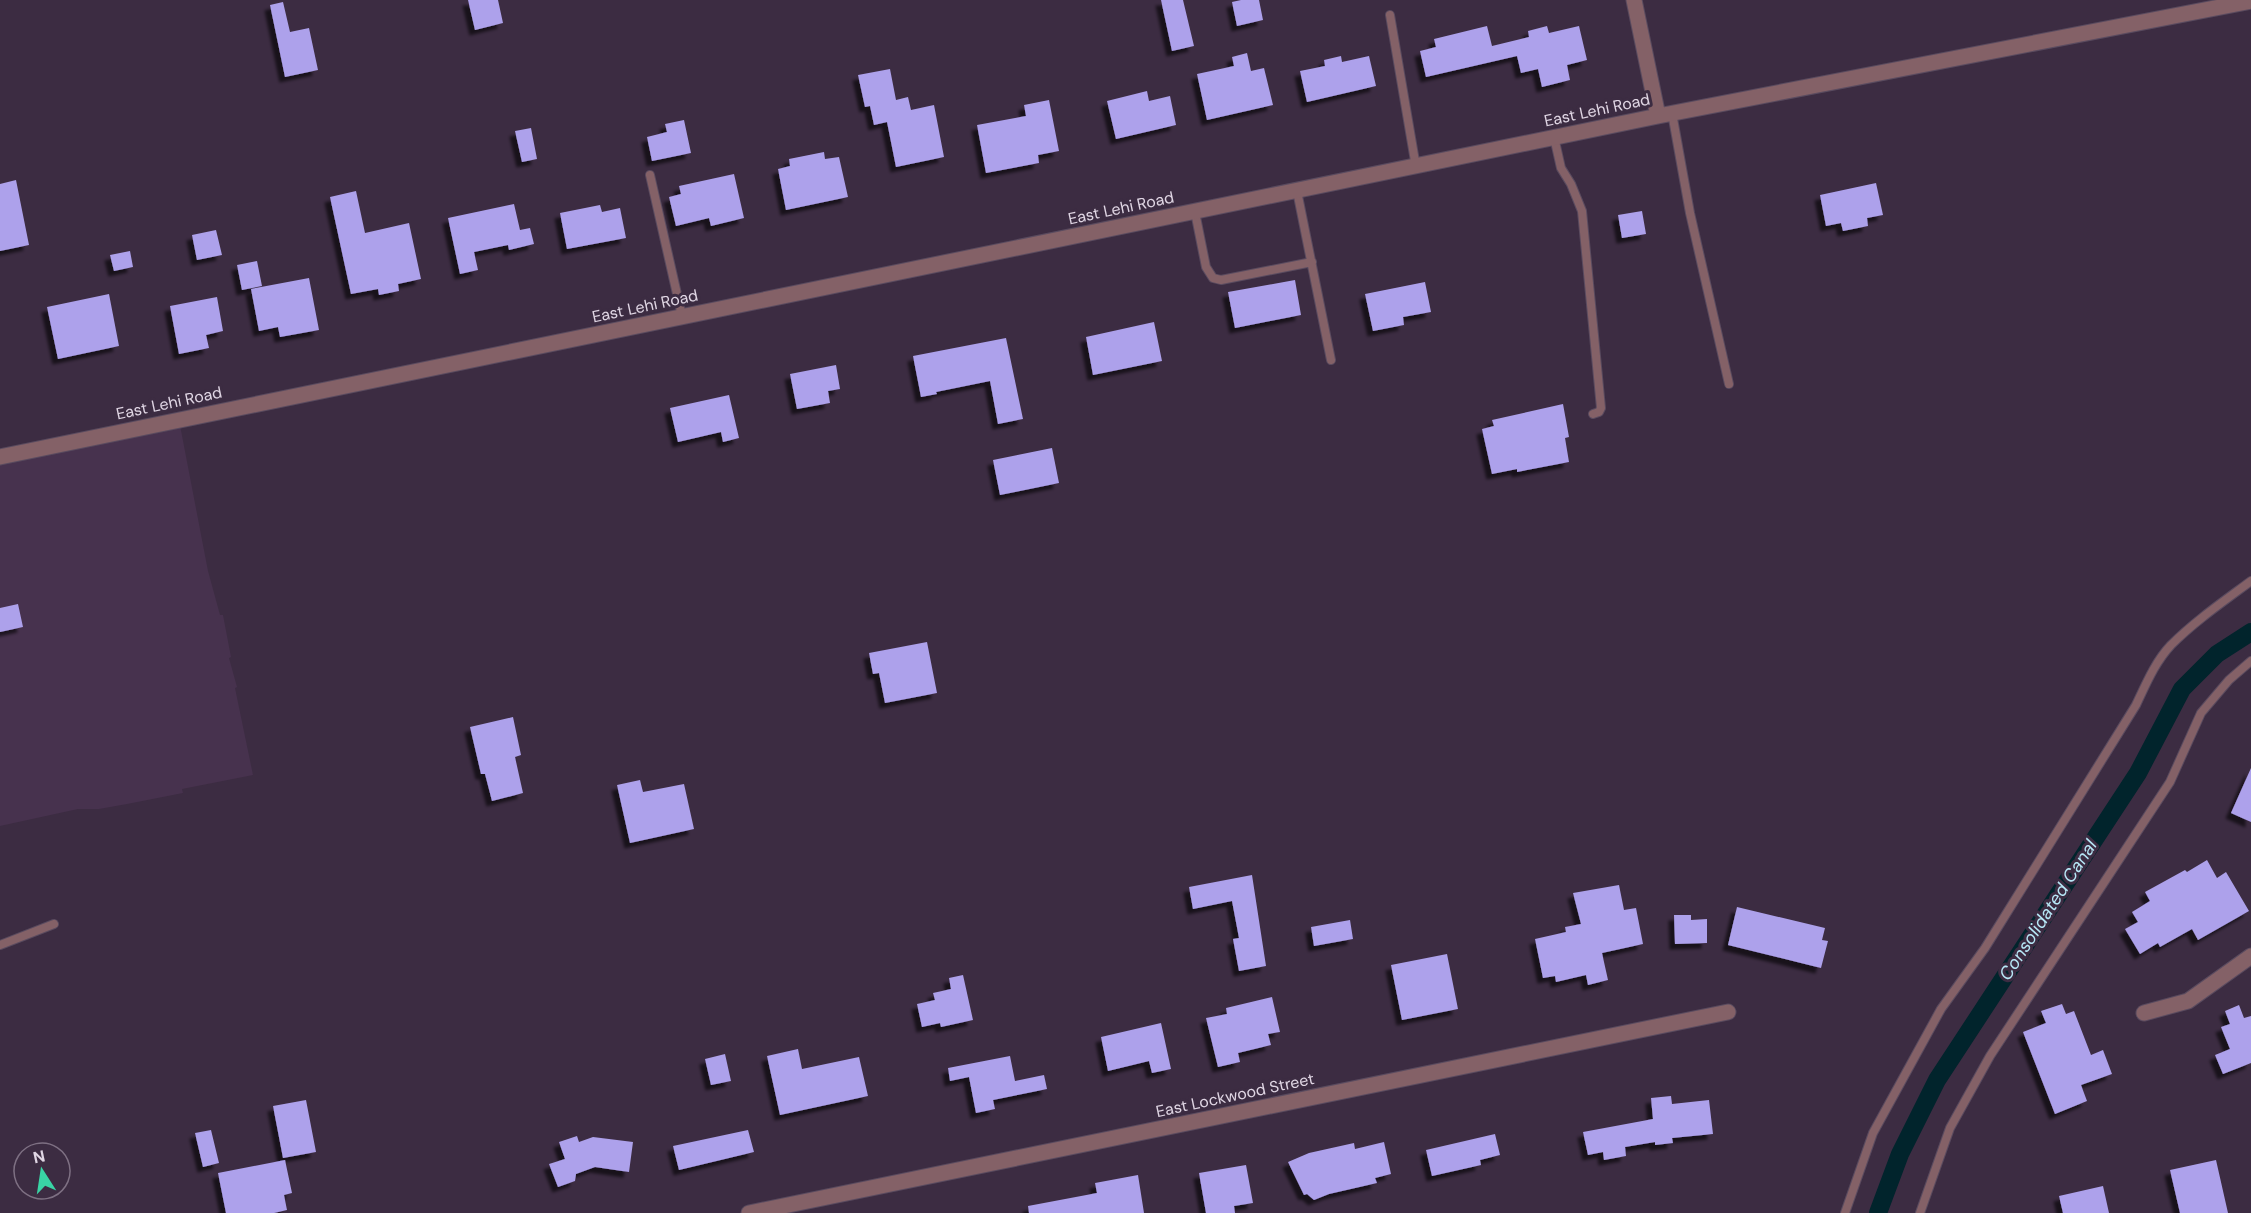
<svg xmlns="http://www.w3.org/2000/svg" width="2251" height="1213" viewBox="0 0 2251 1213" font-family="'DM Sans',sans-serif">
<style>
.built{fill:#47324e}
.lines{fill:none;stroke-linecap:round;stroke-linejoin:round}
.canal{stroke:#01242c;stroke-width:18}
.building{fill:#ada1eb;filter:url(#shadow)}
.service-casing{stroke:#5a4b5f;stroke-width:10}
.minor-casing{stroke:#5a4b5f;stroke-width:17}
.service{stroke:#846167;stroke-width:8}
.minor{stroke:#846167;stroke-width:15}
.labels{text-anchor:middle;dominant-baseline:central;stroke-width:6;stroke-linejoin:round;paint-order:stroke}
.street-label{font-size:16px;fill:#e0d6e4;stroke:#3c2c42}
.water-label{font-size:18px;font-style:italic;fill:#b7e8f7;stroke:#3c2c42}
</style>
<defs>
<filter id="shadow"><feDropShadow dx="-5.5" dy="5.5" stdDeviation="1.5" flood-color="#0009"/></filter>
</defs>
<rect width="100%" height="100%" fill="#3c2c42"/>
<path class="built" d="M 179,420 L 208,571 L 220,615 L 223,615 L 231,657 L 229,658 L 237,687 L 235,688 L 253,775 L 182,789 L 183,793 L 127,804 L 99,809 L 78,809 L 0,826 L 0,457 Z"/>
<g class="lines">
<path class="canal" d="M 1878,1213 L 1900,1154 L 1937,1080 L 2138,773 L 2182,689 L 2217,654 L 2251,632"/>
</g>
<path class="building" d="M 468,0 L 498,0 L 503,23 L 475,30 Z
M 1161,0 L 1183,0 L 1194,46 L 1172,51 Z
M 1241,0 L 1259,0 L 1263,20 L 1237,26 L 1232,2 Z
M 283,2 L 290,32 L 309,28 L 318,70 L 285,77 L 270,5 Z
M 1487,26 L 1492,46 L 1529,37 L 1528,31 L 1547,26 L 1549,33 L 1579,26 L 1587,60 L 1567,65 L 1570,80 L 1542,87 L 1538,69 L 1521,73 L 1517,56 L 1426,77 L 1420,51 L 1436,47 L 1434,39 Z
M 1247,53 L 1251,71 L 1264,68 L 1273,105 L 1207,120 L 1197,74 L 1234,66 L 1232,57 Z
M 1341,56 L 1342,62 L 1369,56 L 1376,86 L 1307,102 L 1300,71 L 1325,66 L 1324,60 Z
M 890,69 L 896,100 L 908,97 L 911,110 L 934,105 L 944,157 L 896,167 L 887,122 L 874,125 L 870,106 L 865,107 L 858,75 Z
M 1147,91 L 1149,101 L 1170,96 L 1176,125 L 1116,139 L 1107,101 Z
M 1049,100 L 1059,151 L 1038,155 L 1039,163 L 986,173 L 977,125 L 1026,116 L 1024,105 Z
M 684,120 L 691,153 L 652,161 L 647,137 L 667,132 L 665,124 Z
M 531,128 L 537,159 L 522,162 L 515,131 Z
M 824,152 L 825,159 L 839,157 L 848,197 L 786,210 L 778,169 L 790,166 L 789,159 Z
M 734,174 L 744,218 L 711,226 L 709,218 L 676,226 L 669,197 L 681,194 L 679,186 Z
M 16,180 L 29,245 L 0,251 L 0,184 Z
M 1876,183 L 1883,215 L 1867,218 L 1868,226 L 1843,231 L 1841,223 L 1826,226 L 1820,195 Z
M 356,191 L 365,233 L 409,223 L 421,279 L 398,284 L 399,291 L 379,295 L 378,289 L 351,294 L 330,197 Z
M 514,204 L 520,230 L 530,228 L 534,244 L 509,250 L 508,245 L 474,252 L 478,270 L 460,274 L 448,218 Z
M 600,205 L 602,212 L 620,208 L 626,238 L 567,249 L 560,213 Z
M 1642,211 L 1646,234 L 1622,238 L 1618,215 Z
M 216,230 L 222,255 L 197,260 L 192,235 Z
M 130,251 L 133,267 L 114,271 L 110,255 Z
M 257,261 L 262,286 L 242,290 L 237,265 Z
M 309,278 L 319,330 L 280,337 L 278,327 L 259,331 L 251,289 Z
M 1295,280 L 1301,315 L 1235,328 L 1228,292 Z
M 1425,282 L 1431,312 L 1403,317 L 1404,325 L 1373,331 L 1365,294 Z
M 109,294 L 119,346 L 58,359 L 47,307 Z
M 217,297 L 223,331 L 206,335 L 209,348 L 179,354 L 170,306 Z
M 1154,322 L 1162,361 L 1093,375 L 1086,337 Z
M 1006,338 L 1023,419 L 998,424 L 990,381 L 936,392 L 937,394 L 921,397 L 913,356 Z
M 836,365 L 840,389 L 828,391 L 830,403 L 797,409 L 790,374 Z
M 729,395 L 739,438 L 723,442 L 721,432 L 678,442 L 670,408 Z
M 1563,404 L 1569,437 L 1565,438 L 1569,462 L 1517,472 L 1517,469 L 1492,474 L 1482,429 L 1494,426 L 1492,420 Z
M 1052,448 L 1059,483 L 1000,495 L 993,460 Z
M 18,604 L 23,627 L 0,632 L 0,608 Z
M 927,642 L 937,693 L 885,703 L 879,673 L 873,674 L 869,653 Z
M 513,717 L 521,755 L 515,757 L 523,793 L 492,801 L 485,774 L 481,774 L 470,727 Z
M 2251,768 L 2251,822 L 2231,813 Z
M 640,780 L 643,792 L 684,784 L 694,829 L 630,843 L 617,785 Z
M 2207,860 L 2217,878 L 2226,872 L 2249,911 L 2198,940 L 2192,929 L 2160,947 L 2158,943 L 2140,954 L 2125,929 L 2138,922 L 2132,912 L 2150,901 L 2145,892 L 2185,870 L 2187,872 Z
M 1252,875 L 1266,966 L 1239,971 L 1233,939 L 1239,938 L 1232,901 L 1193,909 L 1189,887 Z
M 1619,885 L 1624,910 L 1636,908 L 1643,944 L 1602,953 L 1608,980 L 1588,985 L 1586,975 L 1556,982 L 1555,976 L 1543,978 L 1535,939 L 1566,932 L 1565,927 L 1581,924 L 1573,893 Z
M 1737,907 L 1825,928 L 1822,940 L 1828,941 L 1821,968 L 1728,945 Z
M 1674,915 L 1691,915 L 1691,920 L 1707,919 L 1707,943 L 1675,944 Z
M 1350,920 L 1353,939 L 1314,946 L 1311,927 Z
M 1447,954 L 1458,1009 L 1402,1020 L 1391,965 Z
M 963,975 L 973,1020 L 941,1027 L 940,1023 L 922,1027 L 917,1004 L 935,1000 L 933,993 L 951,989 L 949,978 Z
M 1272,997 L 1280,1032 L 1268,1034 L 1271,1045 L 1238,1053 L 1240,1062 L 1218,1067 L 1206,1018 L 1227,1014 L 1226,1008 Z
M 2062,1004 L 2066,1014 L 2074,1011 L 2091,1055 L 2103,1050 L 2112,1074 L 2081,1085 L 2087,1101 L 2055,1114 L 2023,1032 L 2046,1023 L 2041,1011 Z
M 2239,1005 L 2244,1018 L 2251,1016 L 2251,1063 L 2223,1074 L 2215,1055 L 2230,1049 L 2221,1027 L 2230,1024 L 2225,1011 Z
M 1161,1023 L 1171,1069 L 1152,1073 L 1149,1061 L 1108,1071 L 1101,1037 Z
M 798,1049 L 802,1069 L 859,1057 L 868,1096 L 780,1115 L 767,1056 Z
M 725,1054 L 731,1081 L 711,1085 L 705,1059 Z
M 1010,1056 L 1015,1081 L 1044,1075 L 1047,1089 L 993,1100 L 995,1109 L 976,1113 L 969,1077 L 950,1081 L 948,1068 Z
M 1671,1096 L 1672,1104 L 1709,1100 L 1713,1134 L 1672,1138 L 1673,1143 L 1655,1145 L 1655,1142 L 1625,1147 L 1626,1156 L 1604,1160 L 1603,1152 L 1588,1155 L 1583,1132 L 1653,1119 L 1651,1098 Z
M 306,1100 L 316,1152 L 283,1158 L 273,1106 Z
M 211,1130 L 219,1163 L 203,1167 L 195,1133 Z
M 748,1130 L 754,1152 L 679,1170 L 673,1146 Z
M 1495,1134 L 1500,1155 L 1480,1160 L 1481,1165 L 1432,1176 L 1426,1150 Z
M 577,1136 L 579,1142 L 593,1137 L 633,1142 L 629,1172 L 595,1167 L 576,1174 L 575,1181 L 558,1187 L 549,1164 L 565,1159 L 559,1142 Z
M 1384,1142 L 1391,1174 L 1375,1178 L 1377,1183 L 1329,1194 L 1314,1200 L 1307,1194 L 1304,1195 L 1288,1162 L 1309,1153 L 1354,1143 L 1355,1149 Z
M 285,1160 L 292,1193 L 284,1195 L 287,1210 L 274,1213 L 226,1213 L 218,1173 Z
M 2216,1160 L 2228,1213 L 2180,1213 L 2170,1170 Z
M 1246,1165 L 1253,1203 L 1234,1206 L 1235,1213 L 1206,1213 L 1199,1173 Z
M 1138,1175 L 1144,1213 L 1029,1213 L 1028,1206 L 1097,1193 L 1095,1183 Z
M 2103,1186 L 2109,1213 L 2063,1213 L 2059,1196 Z"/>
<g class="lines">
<g class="service-casing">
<path id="service" d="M 1390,15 L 1416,167
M 1672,113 L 1690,213 L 1729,384
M 1554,137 L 1561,168 L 1571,184 L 1582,211 L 1601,408 L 1599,412 L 1593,414
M 650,175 L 682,316
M 1297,191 L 1331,360
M 1195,212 L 1206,267 L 1213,278 L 1221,280 L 1312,262
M 0,945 L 54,924
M 1845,1213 L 1873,1133 L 1941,1009 L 1985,948 L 2136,705 C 2146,684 2155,662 2171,645 C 2195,621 2224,601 2251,581
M 1920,1213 L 1950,1128 L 1990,1056 L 2170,782 L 2201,713 L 2229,680 L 2251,661"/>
</g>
<g class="minor-casing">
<path id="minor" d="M 1634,0 L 1658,116
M 0,457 L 1658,116 L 2251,1
M 2144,1013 L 2188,1001 L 2251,956
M 749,1213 L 1728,1012"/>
</g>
<use href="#service" class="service"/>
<use href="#minor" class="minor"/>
</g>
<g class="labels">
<g class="street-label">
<text transform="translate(1597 110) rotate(-12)">East Lehi Road</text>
<text transform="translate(1121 208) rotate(-12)">East Lehi Road</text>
<text transform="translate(645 306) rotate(-12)">East Lehi Road</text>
<text transform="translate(169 403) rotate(-12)">East Lehi Road</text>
<text transform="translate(1235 1095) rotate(-12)">East Lockwood Street</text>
</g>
<g class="water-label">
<text transform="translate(2048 910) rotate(-57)">Consolidated Canal</text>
</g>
</g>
<g transform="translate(42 1171) rotate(348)"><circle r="28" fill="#3c2c42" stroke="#7e7083" stroke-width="1.5"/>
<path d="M0-4.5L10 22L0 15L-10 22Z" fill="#39d4a5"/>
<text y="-9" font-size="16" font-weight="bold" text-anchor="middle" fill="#e0d6e4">N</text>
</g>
</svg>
